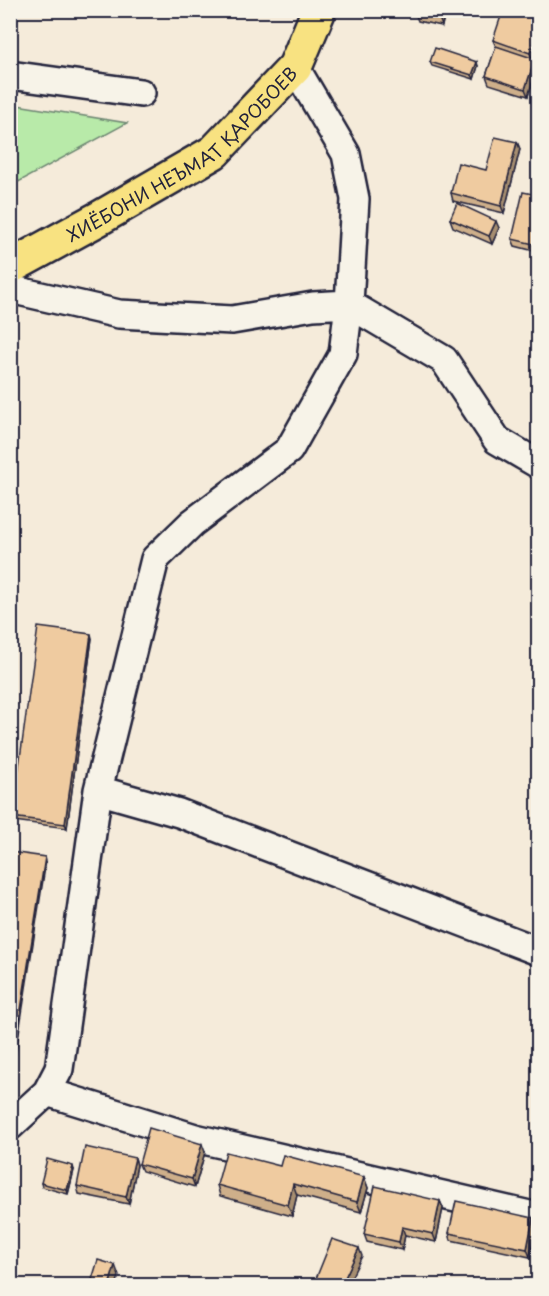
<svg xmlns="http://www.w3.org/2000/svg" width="549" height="1296" viewBox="0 0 549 1296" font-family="'Playpen Sans',sans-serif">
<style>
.green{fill:#b8eaa9;stroke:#6d8672;stroke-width:1.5}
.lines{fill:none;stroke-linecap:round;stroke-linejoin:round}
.minor-casing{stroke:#22223b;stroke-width:32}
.highway-casing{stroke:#22223b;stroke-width:38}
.minor{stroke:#f7f3e8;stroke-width:27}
.highway{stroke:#f8e281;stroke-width:33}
.wall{fill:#ceaf8a;stroke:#22223b;stroke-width:1.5}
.shaded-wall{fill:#a78e70;stroke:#22223b;stroke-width:1.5}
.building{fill:#efcba0;stroke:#22223b;stroke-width:1.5}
.labels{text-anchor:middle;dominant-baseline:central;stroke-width:6;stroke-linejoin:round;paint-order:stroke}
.street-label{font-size:18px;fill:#22223b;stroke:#f7f3e8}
</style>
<rect width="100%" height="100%" fill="#f5ebda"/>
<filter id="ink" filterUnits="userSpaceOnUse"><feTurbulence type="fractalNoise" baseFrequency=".0167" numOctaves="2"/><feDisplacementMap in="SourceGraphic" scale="12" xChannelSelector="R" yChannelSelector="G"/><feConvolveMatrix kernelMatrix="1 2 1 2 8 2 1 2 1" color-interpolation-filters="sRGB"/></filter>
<g filter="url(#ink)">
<path class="green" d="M 11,104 L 127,123 L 11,186 Z"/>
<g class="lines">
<g class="minor-casing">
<path id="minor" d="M 10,75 L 141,93
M 10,289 L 119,314 L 232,320 L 313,306 L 349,304 L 444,360 L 497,440 L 538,464
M 98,790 L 179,813 L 538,951
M 47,1092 L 195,1138 L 538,1217
M 10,1126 L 47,1092 L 59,1069 L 98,790 L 155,559 L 192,523 L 289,450 L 343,354 L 349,304 L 355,199 L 346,154 L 295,67"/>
</g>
<g class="highway-casing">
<g id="highway">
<path id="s1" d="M 10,267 L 98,219 L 214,152 L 295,67 L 319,10"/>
</g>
</g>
<use href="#minor" class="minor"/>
<use href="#highway" class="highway"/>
</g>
<path class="wall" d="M 416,10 L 445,10 L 442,26 L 418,21 L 415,13 Z
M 538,19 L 538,46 L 534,58 L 538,66 L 528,96 L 489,84 L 486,76 L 496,47 L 493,40 Z
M 430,62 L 478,66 L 474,79 L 432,66 Z
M 517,142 L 520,149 L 504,213 L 453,201 L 451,193 L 486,170 Z
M 538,195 L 538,252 L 515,246 L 512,239 Z
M 450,219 L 499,228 L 492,244 L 453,227 Z
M 92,638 L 67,828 L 14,821 L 12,817 Z
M 205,1152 L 195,1187 L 142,1171 L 139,1164 Z
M 135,1158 L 137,1165 L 129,1204 L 79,1194 L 77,1186 Z
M 280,1166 L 364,1177 L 368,1188 L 361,1212 L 297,1195 L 292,1216 L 220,1196 L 217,1185 Z
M 74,1170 L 68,1194 L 42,1187 L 41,1183 Z
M 440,1201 L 443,1208 L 436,1242 L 405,1235 L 402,1250 L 367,1242 L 364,1234 Z
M 533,1218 L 536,1226 L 530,1257 L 451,1240 L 449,1233 Z
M 538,1263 L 538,1286 L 534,1286 L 532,1281 Z"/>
<path class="shaded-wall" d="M 441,10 L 445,10 L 442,26 L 439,18 Z
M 538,30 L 538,46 L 533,61 L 530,53 Z
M 535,59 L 538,66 L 528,96 L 525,89 Z
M 477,62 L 478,66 L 474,79 L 472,75 Z
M 517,142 L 520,149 L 504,213 L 501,206 Z
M 496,221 L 499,228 L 492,244 L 489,236 Z
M 91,634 L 92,638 L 67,828 L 65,824 Z
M 45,857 L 46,861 L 13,1071 L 12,1067 Z
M 202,1144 L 205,1152 L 195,1187 L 192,1179 Z
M 135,1158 L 137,1165 L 129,1204 L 126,1197 Z
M 73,1166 L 74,1170 L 68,1194 L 67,1190 Z
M 364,1177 L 368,1188 L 361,1212 L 357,1202 Z
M 293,1184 L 297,1195 L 292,1216 L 288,1205 Z
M 440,1201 L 443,1208 L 436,1242 L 433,1234 Z
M 533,1218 L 536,1226 L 530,1257 L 527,1249 Z
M 402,1227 L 405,1235 L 402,1250 L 399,1242 Z
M 359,1248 L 362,1256 L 347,1286 L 341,1286 Z
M 115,1265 L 119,1276 L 116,1286 L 109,1286 Z"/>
<path class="building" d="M 416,10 L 441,10 L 439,18 L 415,13 Z
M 503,10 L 516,10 L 538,19 L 538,30 L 530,53 L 493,40 Z
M 496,46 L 535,59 L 525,89 L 486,76 Z
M 435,48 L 477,62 L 472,75 L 430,62 Z
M 495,137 L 517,142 L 501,206 L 451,193 L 458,163 L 486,170 Z
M 523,192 L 538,195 L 538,245 L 512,239 Z
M 457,203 L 496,221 L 489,236 L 450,219 Z
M 38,627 L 91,634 L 65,824 L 12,817 Z
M 10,852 L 45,857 L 12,1067 L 10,1067 Z
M 149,1128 L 202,1144 L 192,1179 L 139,1164 Z
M 85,1147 L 135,1158 L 126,1197 L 77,1186 Z
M 226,1152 L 280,1166 L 283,1155 L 364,1177 L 357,1202 L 293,1184 L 288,1205 L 217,1185 Z
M 47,1159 L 73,1166 L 67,1190 L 41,1183 Z
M 375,1186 L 440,1201 L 433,1234 L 402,1227 L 399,1242 L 364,1234 Z
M 456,1201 L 533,1218 L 527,1249 L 449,1233 Z
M 332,1239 L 359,1248 L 341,1286 L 313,1286 Z
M 98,1260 L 115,1265 L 109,1286 L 90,1286 Z
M 538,1263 L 538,1282 L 532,1281 Z
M 486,1282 L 495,1286 L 485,1286 Z"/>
</g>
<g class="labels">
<g class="street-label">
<text stroke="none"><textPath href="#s1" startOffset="207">ХИЁБОНИ НЕЪМАТ ҚАРОБОЕВ</textPath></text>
</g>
</g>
<rect width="549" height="1296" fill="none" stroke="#f7f3e8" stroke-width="36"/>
<rect x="18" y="18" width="513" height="1260" fill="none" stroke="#22223b" stroke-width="2" filter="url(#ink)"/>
</svg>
